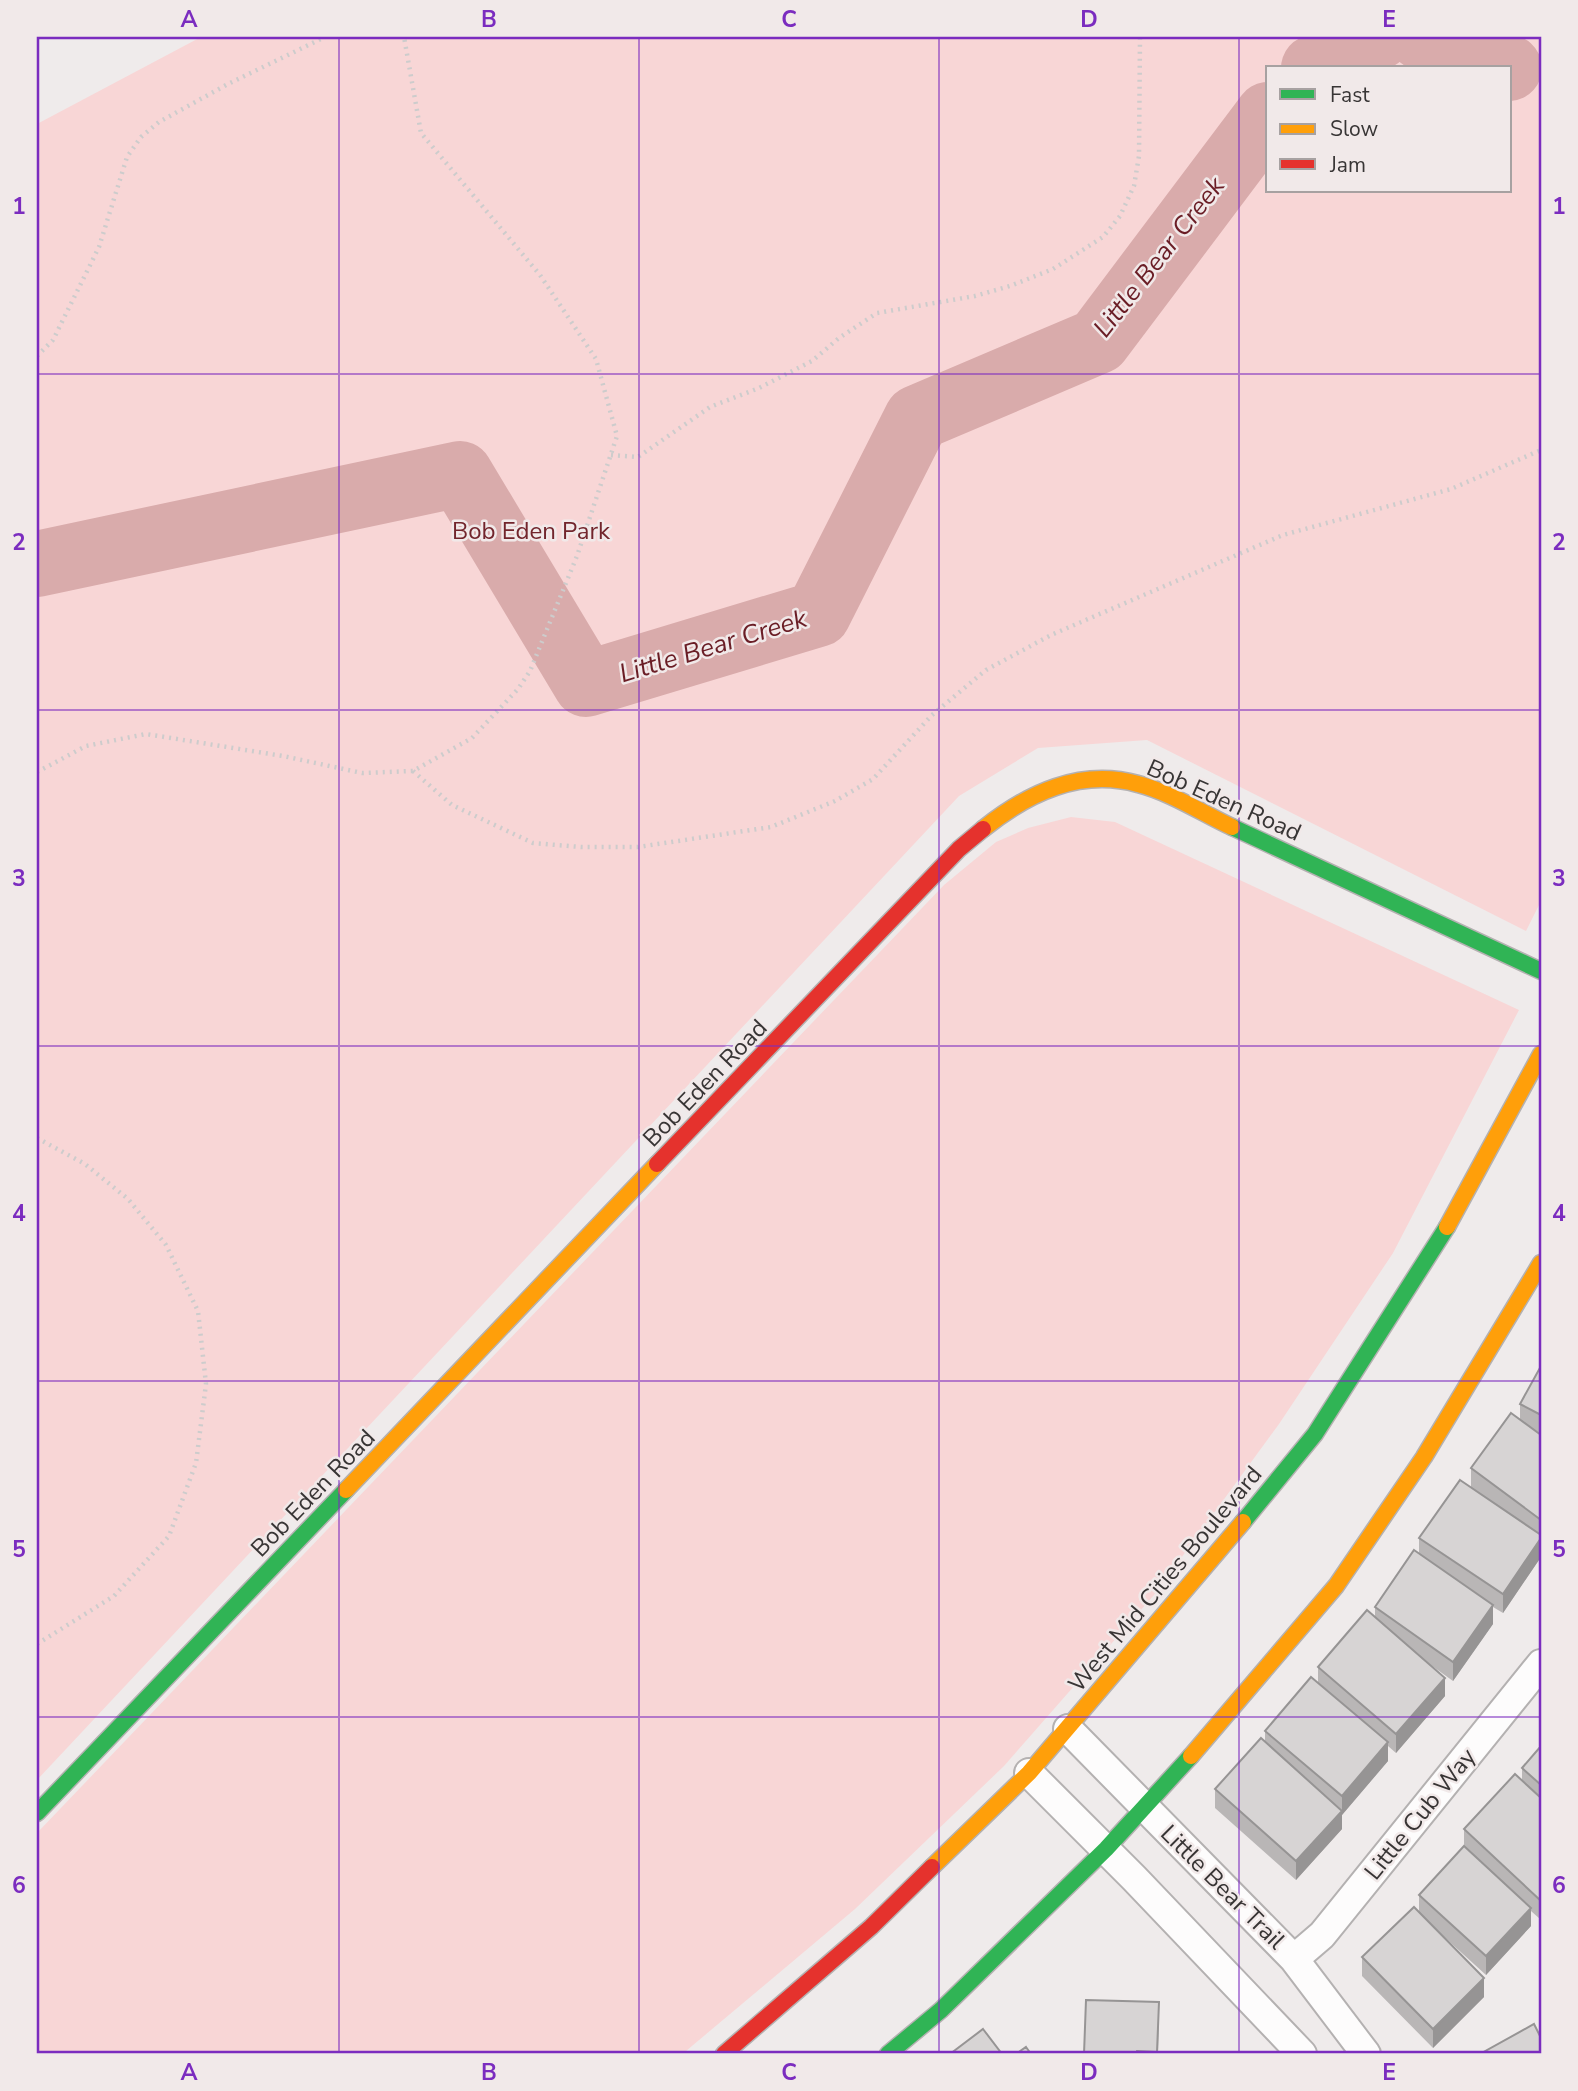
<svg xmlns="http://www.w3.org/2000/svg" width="1578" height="2091" viewBox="0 0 1578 2091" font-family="'Nunito Sans',sans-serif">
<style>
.green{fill:#f8d6d6;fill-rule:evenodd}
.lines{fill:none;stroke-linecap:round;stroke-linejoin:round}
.river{stroke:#d9abab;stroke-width:66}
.street-casing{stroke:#b4b1b1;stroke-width:32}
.fast-casing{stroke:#b4b1b1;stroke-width:19}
.slow-casing{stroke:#b4b1b1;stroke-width:19}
.jam-casing{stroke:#b4b1b1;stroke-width:19}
.path{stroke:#cdcccc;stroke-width:4.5;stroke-dasharray:2 5;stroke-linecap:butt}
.street{stroke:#fdfcfc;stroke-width:28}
.fast{stroke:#30b455;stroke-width:16}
.slow{stroke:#ff9f0a;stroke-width:16}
.jam{stroke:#e5322d;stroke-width:16}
.wall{fill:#b9b6b6}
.shaded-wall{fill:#969494}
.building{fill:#d7d4d4;stroke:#969494;stroke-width:2}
.grid{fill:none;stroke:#7b2cbf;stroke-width:2;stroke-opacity:0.55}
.labels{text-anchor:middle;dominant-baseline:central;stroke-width:5;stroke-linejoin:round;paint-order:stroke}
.park-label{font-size:24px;fill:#72252c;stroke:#f1e9e9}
.street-label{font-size:24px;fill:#383535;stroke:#f1e9e9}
.water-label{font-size:26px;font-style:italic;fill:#6a1d25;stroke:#f1e9e9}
.neatline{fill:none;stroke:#7b2cbf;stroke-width:2.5}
.grid-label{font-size:23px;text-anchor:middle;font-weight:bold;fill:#7b2cbf}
</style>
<rect width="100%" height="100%" fill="#efebeb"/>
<path class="green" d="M 201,37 L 1541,37 L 1541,901 L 1526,931 L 1147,740 L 1038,748 L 959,796 L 37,1780 L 37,124 ZM 1268,68 L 1510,68 L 1510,191 L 1268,191 Z
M 1071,817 L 1115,822 L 1519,1010 L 1393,1253 L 1279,1424 L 1154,1595 L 1004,1766 L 855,1909 L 686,2051 L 680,2054 L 37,2054 L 37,1833 L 944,885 L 996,842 L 1028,828 Z"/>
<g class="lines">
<path class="river" d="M 1421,37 L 1509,68
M 1314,68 L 1378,37
M 37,564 L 460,474 L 586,684 L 818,614 L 917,418 L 1098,341 L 1268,115"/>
<g class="street-casing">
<path id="street" d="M 1068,1729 L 1294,1959 L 1366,2054
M 1029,1773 L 1134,1878 L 1302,2054
M 1294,1959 L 1322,1935 L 1541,1664"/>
</g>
<g class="fast-casing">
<path id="fast" d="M 1232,827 L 1541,971
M 1243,1522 L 1315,1434 L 1447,1227
M 37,1813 L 346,1490
M 888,2054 L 941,2010 L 1106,1849 L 1191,1756"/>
</g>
<g class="slow-casing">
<path id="slow" d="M 983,829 C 1028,793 1080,768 1138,784 C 1170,792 1202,813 1232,827
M 1447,1227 L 1541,1054
M 346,1490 L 657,1164
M 1191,1756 L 1336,1586 L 1424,1457 L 1541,1263
M 932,1867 L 1029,1773 L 1243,1522"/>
</g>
<g class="jam-casing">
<path id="jam" d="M 657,1164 L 959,849 L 983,829
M 724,2054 L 871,1927 L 932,1867"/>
</g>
<path class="path" d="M 37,356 L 53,340 L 99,247 L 127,157 L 141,137 L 159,122 L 228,84 L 325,37
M 611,455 L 638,457 L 710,407 L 759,388 L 812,361 L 839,338 L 877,313 L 975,296 L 1010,286 L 1053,269 L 1103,237 L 1120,216 L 1134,186 L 1139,156 L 1140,37
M 413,771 L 452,805 L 533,843 L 581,847 L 638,847 L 771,827 L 835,801 L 873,779 L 932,715 L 986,670 L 1051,635 L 1283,535 L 1451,489 L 1541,450
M 37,772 L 86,746 L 146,734 L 283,756 L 362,773 L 413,771 L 472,738 L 518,689 L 530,671 L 577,556 L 617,436 L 596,359 L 540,275 L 421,133 L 404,37
M 37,1138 L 85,1164 L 128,1199 L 166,1245 L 198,1311 L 206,1384 L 196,1463 L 169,1536 L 114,1596 L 37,1644"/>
<use href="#street" class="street"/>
<use href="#fast" class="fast"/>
<use href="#slow" class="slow"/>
<use href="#jam" class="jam"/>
</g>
<path class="wall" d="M 1541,1366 L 1541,1434 L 1535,1430 L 1541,1435 L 1541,1557 L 1503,1613 L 1493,1607 L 1493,1624 L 1453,1681 L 1428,1663 L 1445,1696 L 1396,1753 L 1388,1746 L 1388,1761 L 1342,1815 L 1342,1814 L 1342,1829 L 1296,1880 L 1215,1808 L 1215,1789 L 1265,1742 L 1265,1731 L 1318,1683 L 1318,1667 L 1375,1617 L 1375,1607 L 1419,1554 L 1419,1538 L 1471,1487 L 1471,1468 L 1520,1420 L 1520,1404 Z
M 1541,1746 L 1541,1918 L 1540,1919 L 1531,1911 L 1531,1926 L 1486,1975 L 1430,1924 L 1484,1997 L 1433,2048 L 1362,1976 L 1362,1957 L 1419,1913 L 1419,1895 L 1464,1847 L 1464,1829 L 1522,1780 L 1522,1768 Z
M 1159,2021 L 1158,2054 L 1084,2054 Z"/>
<path class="shaded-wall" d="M 1541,1538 L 1541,1557 L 1503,1613 L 1503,1594 Z
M 1493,1605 L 1493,1624 L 1453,1681 L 1453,1662 Z
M 1445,1678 L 1445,1696 L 1396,1753 L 1396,1734 Z
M 1388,1742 L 1388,1761 L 1342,1815 L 1342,1796 Z
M 1342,1811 L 1342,1829 L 1296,1880 L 1296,1861 Z
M 1541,1899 L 1541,1918 L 1540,1919 L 1540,1900 Z
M 1531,1908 L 1531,1926 L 1486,1975 L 1486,1956 Z
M 1484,1978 L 1484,1997 L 1433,2048 L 1433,2029 Z"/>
<path class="building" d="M 1541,1366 L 1541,1415 L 1520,1404 Z
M 1511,1413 L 1541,1435 L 1541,1520 L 1471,1468 Z
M 1460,1480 L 1541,1535 L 1541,1538 L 1503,1594 L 1419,1538 Z
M 1414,1550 L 1493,1605 L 1453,1662 L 1375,1607 Z
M 1367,1610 L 1445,1678 L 1396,1734 L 1318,1667 Z
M 1311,1677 L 1388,1742 L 1342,1796 L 1265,1731 Z
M 1261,1738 L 1342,1811 L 1296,1861 L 1215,1789 Z
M 1541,1746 L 1541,1785 L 1522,1768 Z
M 1515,1774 L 1541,1798 L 1541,1899 L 1540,1900 L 1464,1829 Z
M 1464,1846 L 1531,1908 L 1486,1956 L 1419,1895 Z
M 1414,1907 L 1484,1978 L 1433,2029 L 1362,1957 Z
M 1086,2000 L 1159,2002 L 1157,2052 L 1137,2051 L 1136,2054 L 1084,2054 Z
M 1534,2024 L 1541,2038 L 1541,2054 L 1480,2054 Z
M 983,2029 L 1002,2054 L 950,2054 Z
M 1026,2047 L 1031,2054 L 1016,2054 Z"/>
<path class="grid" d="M 339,37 L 339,2054M 639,37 L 639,2054M 939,37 L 939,2054M 1239,37 L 1239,2054M 37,374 L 1541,374M 37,710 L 1541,710M 37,1046 L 1541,1046M 37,1381 L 1541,1381M 37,1717 L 1541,1717"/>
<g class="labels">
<g class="park-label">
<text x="531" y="531">Bob Eden Park</text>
</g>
<g class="street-label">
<text transform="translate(1224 800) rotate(24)">Bob Eden Road</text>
<text transform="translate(705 1083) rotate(-46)">Bob Eden Road</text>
<text transform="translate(313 1493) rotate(-46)">Bob Eden Road</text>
<text transform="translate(1165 1579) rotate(-50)">West Mid Cities Boulevard</text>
<text transform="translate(1420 1814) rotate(-51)">Little Cub Way</text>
<text transform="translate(1223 1887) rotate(45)">Little Bear Trail</text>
</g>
<g class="water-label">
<text transform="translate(1159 257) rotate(-52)">Little Bear Creek</text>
<text transform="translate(713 646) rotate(-17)">Little Bear Creek</text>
</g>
</g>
<rect width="1578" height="2091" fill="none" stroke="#f1e9e9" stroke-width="77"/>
<rect x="1266" y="66" width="245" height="126" fill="#f1e9e9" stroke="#a7a1a1" stroke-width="2"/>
<rect x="1280" y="89" width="35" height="10" fill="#30b455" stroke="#a7a1a1" stroke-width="2"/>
<text x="1330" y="102" font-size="21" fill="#383535">Fast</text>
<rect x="1280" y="124" width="35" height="10" fill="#ff9f0a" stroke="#a7a1a1" stroke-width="2"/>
<text x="1330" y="136" font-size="21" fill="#383535">Slow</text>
<rect x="1280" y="159" width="35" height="10" fill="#e5322d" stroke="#a7a1a1" stroke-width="2"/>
<text x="1330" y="172" font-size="21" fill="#383535">Jam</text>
<rect x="38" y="38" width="1502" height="2014" class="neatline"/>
<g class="grid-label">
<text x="189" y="27">A</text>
<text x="489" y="27">B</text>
<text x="789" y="27">C</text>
<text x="1089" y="27">D</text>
<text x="1389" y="27">E</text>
<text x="19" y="214">1</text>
<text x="1559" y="214">1</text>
<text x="19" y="550">2</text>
<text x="1559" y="550">2</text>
<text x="19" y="886">3</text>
<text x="1559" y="886">3</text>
<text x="19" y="1221">4</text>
<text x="1559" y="1221">4</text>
<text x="19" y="1557">5</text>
<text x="1559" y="1557">5</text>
<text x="19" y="1893">6</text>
<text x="1559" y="1893">6</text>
<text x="189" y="2080">A</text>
<text x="489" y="2080">B</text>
<text x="789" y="2080">C</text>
<text x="1089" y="2080">D</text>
<text x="1389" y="2080">E</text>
</g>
</svg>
